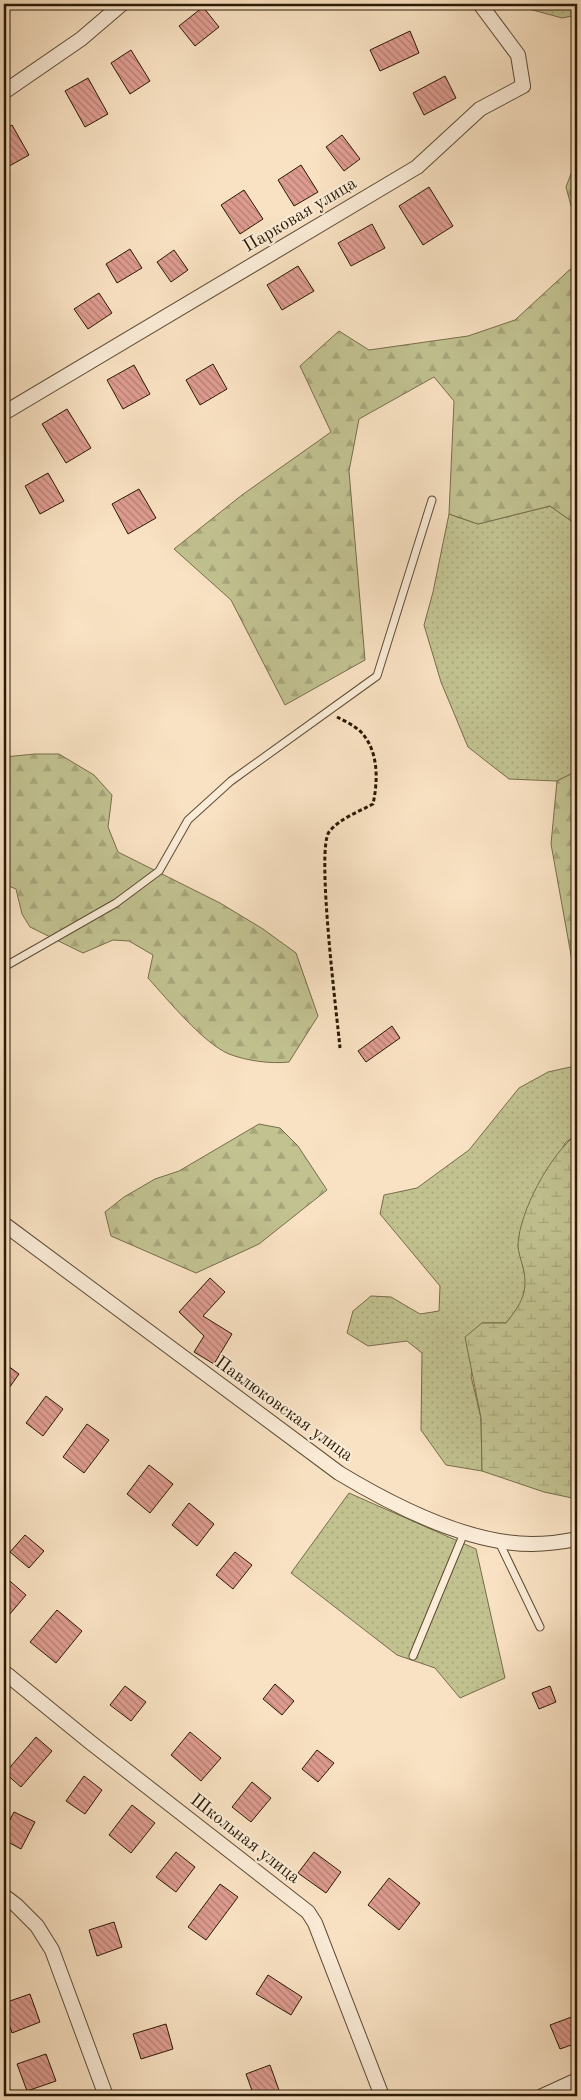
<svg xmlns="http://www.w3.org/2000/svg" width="581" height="2100" viewBox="0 0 581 2100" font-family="'Old Standard TT',serif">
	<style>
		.grass { fill: url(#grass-dots); stroke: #766e4a }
		.forest { fill: url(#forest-firs); stroke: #766e4a }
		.wetland { fill: url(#wetland-marsh); stroke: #766e4a }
		.building { fill: url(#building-back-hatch); stroke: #2a1a04 }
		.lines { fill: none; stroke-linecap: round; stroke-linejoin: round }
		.lane-casing { stroke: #5e4c34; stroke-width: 9 }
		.street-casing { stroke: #5e4c34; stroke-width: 16 }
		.path { stroke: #2a1a04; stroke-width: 3; stroke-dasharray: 4 2.5; stroke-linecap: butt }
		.lane { stroke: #fbecd8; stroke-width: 7 }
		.street { stroke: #fbecd8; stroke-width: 14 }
		.labels { text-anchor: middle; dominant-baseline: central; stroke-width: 4.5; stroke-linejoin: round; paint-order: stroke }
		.street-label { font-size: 18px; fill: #2a1a04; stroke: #fbecd8 }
	</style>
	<defs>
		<pattern id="grass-dots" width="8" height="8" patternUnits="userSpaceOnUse" patternTransform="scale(1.25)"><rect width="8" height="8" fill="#c2c291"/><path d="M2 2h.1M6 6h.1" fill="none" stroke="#a7a67b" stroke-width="1.8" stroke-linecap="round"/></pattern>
		<pattern id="forest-firs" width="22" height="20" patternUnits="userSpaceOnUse" patternTransform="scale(1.25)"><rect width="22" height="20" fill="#c2c291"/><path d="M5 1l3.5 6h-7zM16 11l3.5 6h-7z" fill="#a7a67b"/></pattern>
		<pattern id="wetland-marsh" width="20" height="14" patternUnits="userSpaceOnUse" patternTransform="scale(1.25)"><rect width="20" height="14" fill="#c2c291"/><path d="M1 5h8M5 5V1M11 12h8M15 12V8" fill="none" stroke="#a7a67b"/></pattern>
		<pattern id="building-back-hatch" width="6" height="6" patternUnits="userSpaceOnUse" patternTransform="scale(1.25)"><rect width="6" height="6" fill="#de9c90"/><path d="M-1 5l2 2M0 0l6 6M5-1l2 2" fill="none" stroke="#b47e73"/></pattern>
	</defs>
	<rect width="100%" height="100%" fill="#f9e2c3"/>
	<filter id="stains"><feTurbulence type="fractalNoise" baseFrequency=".004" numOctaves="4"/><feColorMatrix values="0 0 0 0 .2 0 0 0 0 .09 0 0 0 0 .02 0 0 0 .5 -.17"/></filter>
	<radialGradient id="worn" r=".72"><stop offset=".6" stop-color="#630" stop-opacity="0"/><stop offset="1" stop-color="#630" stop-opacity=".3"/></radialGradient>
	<g class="grass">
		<polygon points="511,4 577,4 577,15 562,18"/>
		<polygon points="550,506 577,525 577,771 557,781 509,779 468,747 441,682 424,625 433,592 449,514 478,524"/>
		<polygon points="575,1066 577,1067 577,1134 565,1143 518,1245 526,1280 522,1304 506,1323 482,1323 471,1376 481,1418 482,1471 446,1465 421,1430 422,1353 407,1341 368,1346 347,1333 353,1311 371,1296 391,1297 420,1314 439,1311 440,1286 380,1214 384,1195 417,1188 469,1150 519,1088 548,1072"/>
		<polygon points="349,1493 476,1549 505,1678 460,1698 435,1668 397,1655 291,1573"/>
	</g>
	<g class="forest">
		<polygon points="577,158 577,228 566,187"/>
		<polygon points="577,263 577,525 550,506 478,524 449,514 454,401 434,377 359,419 349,471 365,660 285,705 231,600 174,549 242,495 331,432 300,366 339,331 369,350 468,336 515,320"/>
		<path d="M35 754H59L94 775 112 795 108 827 118 852 220 903 263 929 296 953 318 1016 289 1062C271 1064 247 1061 229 1054 203 1043 168 1000 148 978L153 955 129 941 113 940 83 953 30 927 22 914 16 889 4 884V757Z"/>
		<polygon points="577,771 577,972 573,966 551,844 557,781"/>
		<polygon points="259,1124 280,1128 298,1146 327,1190 259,1244 196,1273 111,1236 105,1212 124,1197 155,1179 179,1171"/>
	</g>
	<path class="wetland" d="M577 1134V1499L544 1492 482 1471 481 1418 465 1337 482 1323H506C521 1304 529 1292 523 1267 521 1260 518 1252 518 1245 519 1212 551 1153 577 1134Z"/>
	<g class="building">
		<polygon points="203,7 219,27 195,46 179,26"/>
		<polygon points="410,31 419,53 380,71 370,50"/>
		<polygon points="131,50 150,81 130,94 111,63"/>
		<polygon points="445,76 456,98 424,115 413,93"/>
		<polygon points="88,78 108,114 85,127 65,91"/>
		<polygon points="12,125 29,155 4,169 4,130"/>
		<polygon points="342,135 360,159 344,171 326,147"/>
		<polygon points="301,165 318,192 294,206 278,180"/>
		<polygon points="429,187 453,226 423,245 399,206"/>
		<polygon points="244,190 263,219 240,234 221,205"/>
		<polygon points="372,224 385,248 351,266 338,243"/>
		<polygon points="130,249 142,268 117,283 106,264"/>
		<polygon points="174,250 188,270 171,282 157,262"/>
		<polygon points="298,266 314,291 282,310 267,285"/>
		<polygon points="99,293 112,313 88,329 74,309"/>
		<polygon points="213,364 227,389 200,405 186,380"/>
		<polygon points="134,365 150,394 123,409 107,380"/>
		<polygon points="67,409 91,448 66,463 42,424"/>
		<polygon points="48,473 64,501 40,514 25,486"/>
		<polygon points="139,489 156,518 128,534 112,504"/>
		<polygon points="392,1026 400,1038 366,1062 358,1051"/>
		<polygon points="210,1278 225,1292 203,1316 232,1334 214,1364 194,1352 204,1336 179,1312"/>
		<polygon points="4,1363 19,1374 4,1395"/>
		<polygon points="46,1396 63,1409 43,1436 26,1423"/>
		<polygon points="87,1424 109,1440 84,1473 63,1457"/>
		<polygon points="149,1465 173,1484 150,1513 127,1494"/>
		<polygon points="189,1503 214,1524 197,1546 172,1525"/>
		<polygon points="25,1535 44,1551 29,1568 10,1552"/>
		<polygon points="235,1552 252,1565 233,1589 216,1575"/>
		<polygon points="4,1576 26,1595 4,1621"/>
		<polygon points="57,1610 82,1631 56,1663 30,1642"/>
		<polygon points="275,1684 294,1701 282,1715 263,1699"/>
		<polygon points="125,1686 146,1702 131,1721 110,1705"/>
		<polygon points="550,1686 556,1702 539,1709 532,1693"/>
		<polygon points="190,1732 221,1758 201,1781 171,1755"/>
		<polygon points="36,1737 52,1751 21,1787 5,1773"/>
		<polygon points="317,1750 334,1763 318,1782 302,1769"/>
		<polygon points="84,1776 102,1790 85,1814 66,1801"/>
		<polygon points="252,1782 271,1798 251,1822 232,1807"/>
		<polygon points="132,1805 155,1823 131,1853 109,1835"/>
		<polygon points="14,1812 35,1822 21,1849 4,1840 4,1831"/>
		<polygon points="176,1852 195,1867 176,1892 156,1877"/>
		<polygon points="314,1852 341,1872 326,1893 298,1873"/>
		<polygon points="389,1878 420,1903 399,1930 368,1905"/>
		<polygon points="220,1884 238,1897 206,1940 188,1927"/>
		<polygon points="114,1922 122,1947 97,1956 89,1930"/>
		<polygon points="268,1975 302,1997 291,2015 256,1994"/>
		<polygon points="30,1994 40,2022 12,2033 4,2010 4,2003"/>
		<polygon points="577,2015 577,2043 560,2049 550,2025"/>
		<polygon points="166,2024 173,2049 141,2059 133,2034"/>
		<polygon points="46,2054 56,2081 27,2091 17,2064"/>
		<polygon points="270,2065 280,2093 270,2096 254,2096 246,2074"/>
	</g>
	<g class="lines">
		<defs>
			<g id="lane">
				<polyline points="4,967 116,903 159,871 188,820 231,781 377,676 432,500"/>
				<polyline points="498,1540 540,1627"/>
				<polyline points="413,1656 464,1533"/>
			</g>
			<g id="street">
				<polyline points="4,92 81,39 122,4"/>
				<polyline points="4,413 417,167 480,109 523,86 518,55 480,4"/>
				<path d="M4 1224 339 1473C392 1505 469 1544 532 1544 547 1544 562 1542 577 1539"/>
				<polyline points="4,1672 90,1742 308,1912 315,1923 382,2096"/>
				<polyline points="4,1896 16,1905 37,1926 52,1950 106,2096"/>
				<polyline points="542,2096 577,2080"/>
			</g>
		</defs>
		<use href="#lane" class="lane-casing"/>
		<use href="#street" class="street-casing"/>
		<path class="path" d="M337 717C345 721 355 726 361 732 379 751 378 781 373 804 358 812 339 819 329 832 316 850 337 1016 340 1048"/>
		<use href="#lane" class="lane"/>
		<use href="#street" class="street"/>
	</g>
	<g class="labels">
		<g class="street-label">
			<text transform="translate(300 215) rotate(-31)">Парковая улица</text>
			<text transform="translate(284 1409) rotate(36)">Павлюковская улица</text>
			<text transform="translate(245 1839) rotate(38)">Школьная улица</text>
		</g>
	</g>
	<rect width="581" height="2100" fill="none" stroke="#f9e2c3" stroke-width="20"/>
	<rect x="5" y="5" width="571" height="2090" fill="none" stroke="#2a1a04" stroke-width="2.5"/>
	<rect x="10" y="10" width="561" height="2080" fill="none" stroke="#2a1a04"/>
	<rect width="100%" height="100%" filter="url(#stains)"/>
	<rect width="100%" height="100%" fill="url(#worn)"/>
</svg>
